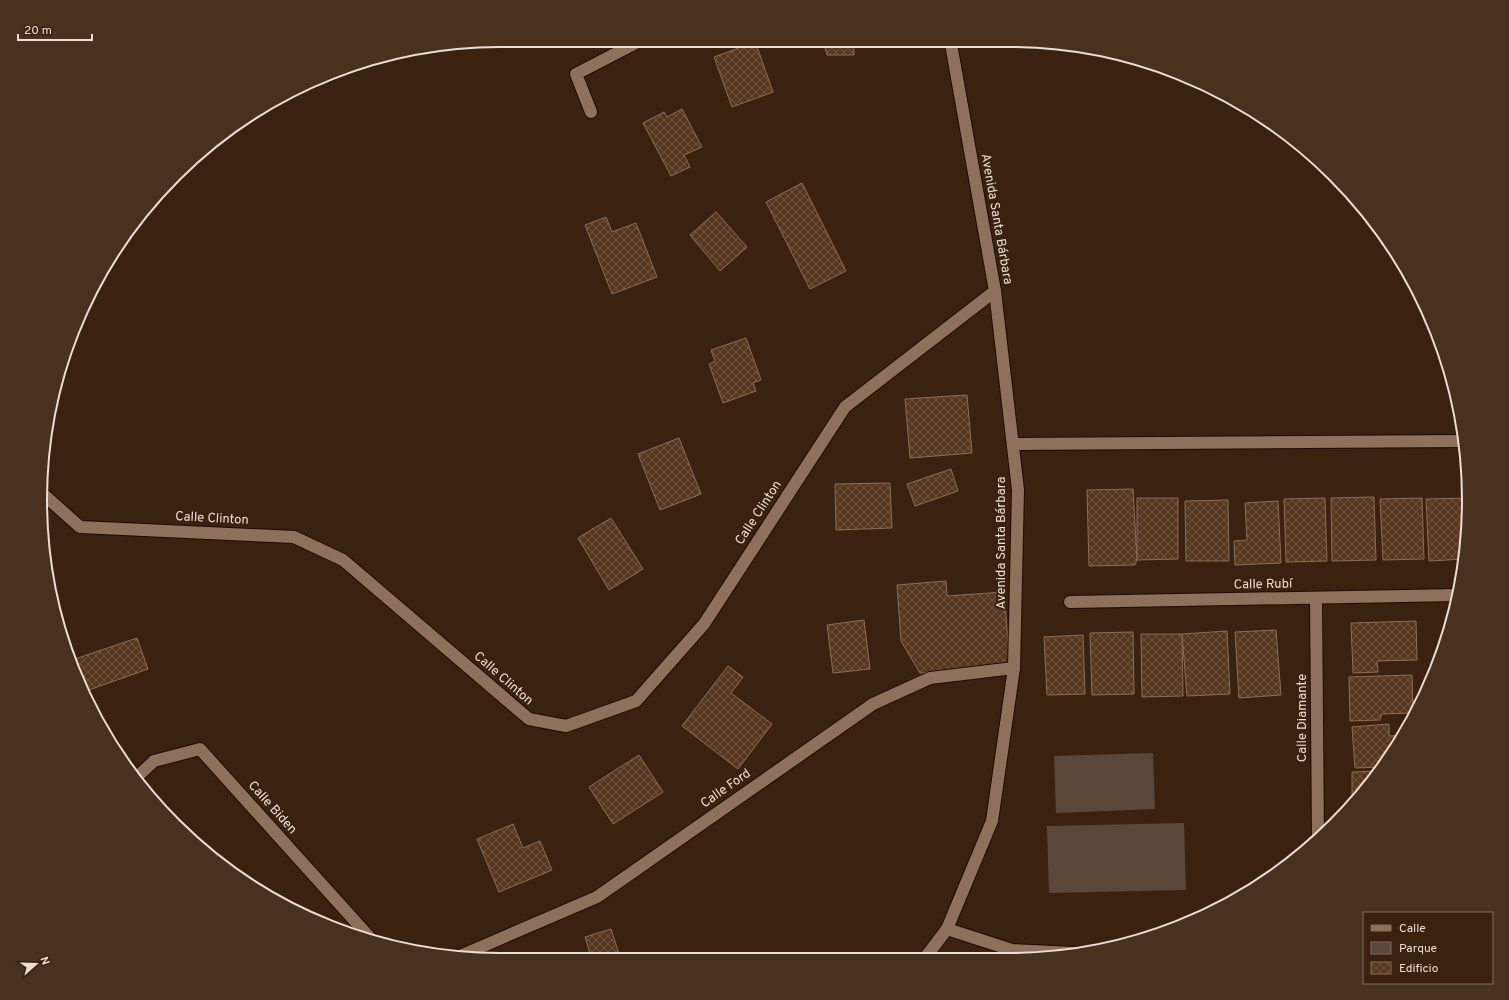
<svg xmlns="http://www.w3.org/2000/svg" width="1509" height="1000" viewBox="0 0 1509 1000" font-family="Overpass,sans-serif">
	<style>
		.green { fill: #5b4739 }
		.building { fill: url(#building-cross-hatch); stroke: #8b6d5a }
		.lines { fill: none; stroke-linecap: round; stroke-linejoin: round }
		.service-casing { stroke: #210b00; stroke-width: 14 }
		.minor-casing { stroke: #210b00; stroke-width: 14 }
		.tertiary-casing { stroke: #210b00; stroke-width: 14 }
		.service { stroke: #8e715d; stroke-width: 12 }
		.minor { stroke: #8e715d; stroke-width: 12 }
		.tertiary { stroke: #8e715d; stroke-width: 12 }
		.labels { text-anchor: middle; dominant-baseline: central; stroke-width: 4; stroke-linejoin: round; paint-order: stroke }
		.street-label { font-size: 13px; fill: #eeddd2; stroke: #3b2210 }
		.rim { fill: none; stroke: #eeddd2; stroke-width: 2 }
	</style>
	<defs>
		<pattern id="building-cross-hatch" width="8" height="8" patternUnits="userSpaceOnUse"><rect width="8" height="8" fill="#57371f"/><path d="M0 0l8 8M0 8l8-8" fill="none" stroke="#6f543f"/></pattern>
	</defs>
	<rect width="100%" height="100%" fill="#3b2210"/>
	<g class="green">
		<polygon points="1153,753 1155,809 1056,813 1054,756"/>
		<polygon points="1184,823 1186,890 1049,893 1047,826"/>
	</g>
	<g class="building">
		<polygon points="750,44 756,44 773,92 732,107 714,57"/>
		<polygon points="824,44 861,44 854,46 854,55 827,55"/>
		<polygon points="682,109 702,147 684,155 690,167 671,176 643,123 664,112 667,117"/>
		<polygon points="802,183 846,271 810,289 766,202"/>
		<polygon points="716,212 747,247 720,271 690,235"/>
		<polygon points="606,217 612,232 636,223 657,277 612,294 585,225"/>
		<polygon points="746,338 761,380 753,383 756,391 723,403 709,364 715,361 711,350"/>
		<polygon points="967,395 972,453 910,458 905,399"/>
		<polygon points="679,438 701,494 660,510 638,454"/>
		<polygon points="951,469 958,491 915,506 907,484"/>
		<polygon points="890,483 892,528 836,530 835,484"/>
		<polygon points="1133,489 1137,560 1135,565 1089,566 1087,490"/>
		<polygon points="1374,497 1376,560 1332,561 1331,498"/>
		<polygon points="1137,498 1178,498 1178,559 1137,560"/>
		<polygon points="1325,498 1327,561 1286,562 1284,499"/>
		<polygon points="1422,498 1424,559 1383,560 1380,499"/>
		<polygon points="1467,498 1465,559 1429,561 1426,499"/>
		<polygon points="1228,500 1229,561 1186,561 1185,501"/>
		<polygon points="1278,501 1281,563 1235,565 1234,541 1247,540 1245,503"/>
		<polygon points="611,518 643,569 609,590 578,538"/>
		<polygon points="946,581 947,596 1004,592 1010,666 920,673 901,641 897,585"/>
		<polygon points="864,620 870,669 833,673 827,625"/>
		<polygon points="1416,621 1417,660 1377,661 1378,672 1353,673 1351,623"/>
		<polygon points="1276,630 1281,695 1239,698 1235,632"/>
		<polygon points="1227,631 1230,694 1187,696 1182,634"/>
		<polygon points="1133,632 1134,694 1092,695 1090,633"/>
		<polygon points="1141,634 1182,634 1183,696 1142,697"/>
		<polygon points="1083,635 1085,694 1047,695 1044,637"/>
		<polygon points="137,638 148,669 86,691 75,659"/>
		<polygon points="728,666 743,677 731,693 772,724 738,769 682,726"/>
		<polygon points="1412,675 1413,713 1382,714 1380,720 1350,721 1349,677"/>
		<polygon points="1389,724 1389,736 1404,735 1381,767 1355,768 1352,727"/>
		<polygon points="639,755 663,792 613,824 589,787"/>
		<polygon points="1378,771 1355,803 1352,806 1352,772"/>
		<polygon points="513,824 523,848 540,841 552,870 499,892 477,839"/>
		<polygon points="611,929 620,957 591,957 585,937"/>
	</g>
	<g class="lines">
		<defs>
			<polyline id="service" points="1013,444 1463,441"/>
			<g id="minor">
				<polyline points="591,112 576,74 634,44"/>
				<polyline points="43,494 80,527 294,537 343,560 529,719 566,726 636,701 704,624 845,407 995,291"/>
				<polyline points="1316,598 1318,838"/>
				<polyline points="1070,602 1457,595"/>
				<polyline points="136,778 154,761 200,749 372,940"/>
				<polyline points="947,929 1012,950 1073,953"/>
				<polyline points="460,956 597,897 873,704 930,678 1014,668"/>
			</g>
			<polyline id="tertiary" points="925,958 947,929 992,821 1014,668 1018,490 995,291 951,44"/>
		</defs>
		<use href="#service" class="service-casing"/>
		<use href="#minor" class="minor-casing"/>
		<use href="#tertiary" class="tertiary-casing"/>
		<use href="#service" class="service"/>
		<use href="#minor" class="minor"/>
		<use href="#tertiary" class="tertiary"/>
	</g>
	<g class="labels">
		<g class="street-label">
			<text transform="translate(996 219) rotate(80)">Avenida Santa Bárbara</text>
			<text transform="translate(759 513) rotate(-57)">Calle Clinton</text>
			<text transform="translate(212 519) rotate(3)">Calle Clinton</text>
			<text transform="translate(1002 543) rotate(-90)">Avenida Santa Bárbara</text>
			<text transform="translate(1263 585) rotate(-1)">Calle Rubí</text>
			<text transform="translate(503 679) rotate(41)">Calle Clinton</text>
			<text transform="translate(1303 718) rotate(-90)">Calle Diamante</text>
			<text transform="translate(726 789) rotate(-35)">Calle Ford</text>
			<text transform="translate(272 808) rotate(48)">Calle Biden</text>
		</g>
	</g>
	<path d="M0 0H1509V1000H0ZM500 47H1009A453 453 0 0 1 1462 500V500A453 453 0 0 1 1009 953H500A453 453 0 0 1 47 500V500A453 453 0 0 1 500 47Z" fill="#493120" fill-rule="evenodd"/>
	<path class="rim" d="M500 47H1009A453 453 0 0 1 1462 500V500A453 453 0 0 1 1009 953H500A453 453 0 0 1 47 500V500A453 453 0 0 1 500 47Z"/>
	<rect x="1363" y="912" width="130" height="72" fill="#3b2210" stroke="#836d5e"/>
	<rect x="1371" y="925" width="20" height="6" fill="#8e715d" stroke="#836d5e"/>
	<text x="1399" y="932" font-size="12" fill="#eeddd2">Calle</text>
	<rect x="1371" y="942" width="20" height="12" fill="#5b4739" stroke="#836d5e"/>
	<text x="1399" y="952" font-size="12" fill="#eeddd2">Parque</text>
	<rect x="1371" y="962" width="20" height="12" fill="url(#building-cross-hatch)" stroke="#836d5e"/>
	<text x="1399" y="972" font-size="12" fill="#eeddd2">Edificio</text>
	<g transform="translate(36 964) rotate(70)" stroke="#3b2210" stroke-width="3" paint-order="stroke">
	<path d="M0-3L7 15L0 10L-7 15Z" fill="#eeddd2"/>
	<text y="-6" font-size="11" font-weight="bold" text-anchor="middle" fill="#eeddd2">N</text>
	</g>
	<path d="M18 34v6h74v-6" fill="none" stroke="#eeddd2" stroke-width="2"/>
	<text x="24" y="34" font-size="12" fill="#eeddd2" stroke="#3b2210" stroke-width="3" paint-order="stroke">20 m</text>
</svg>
